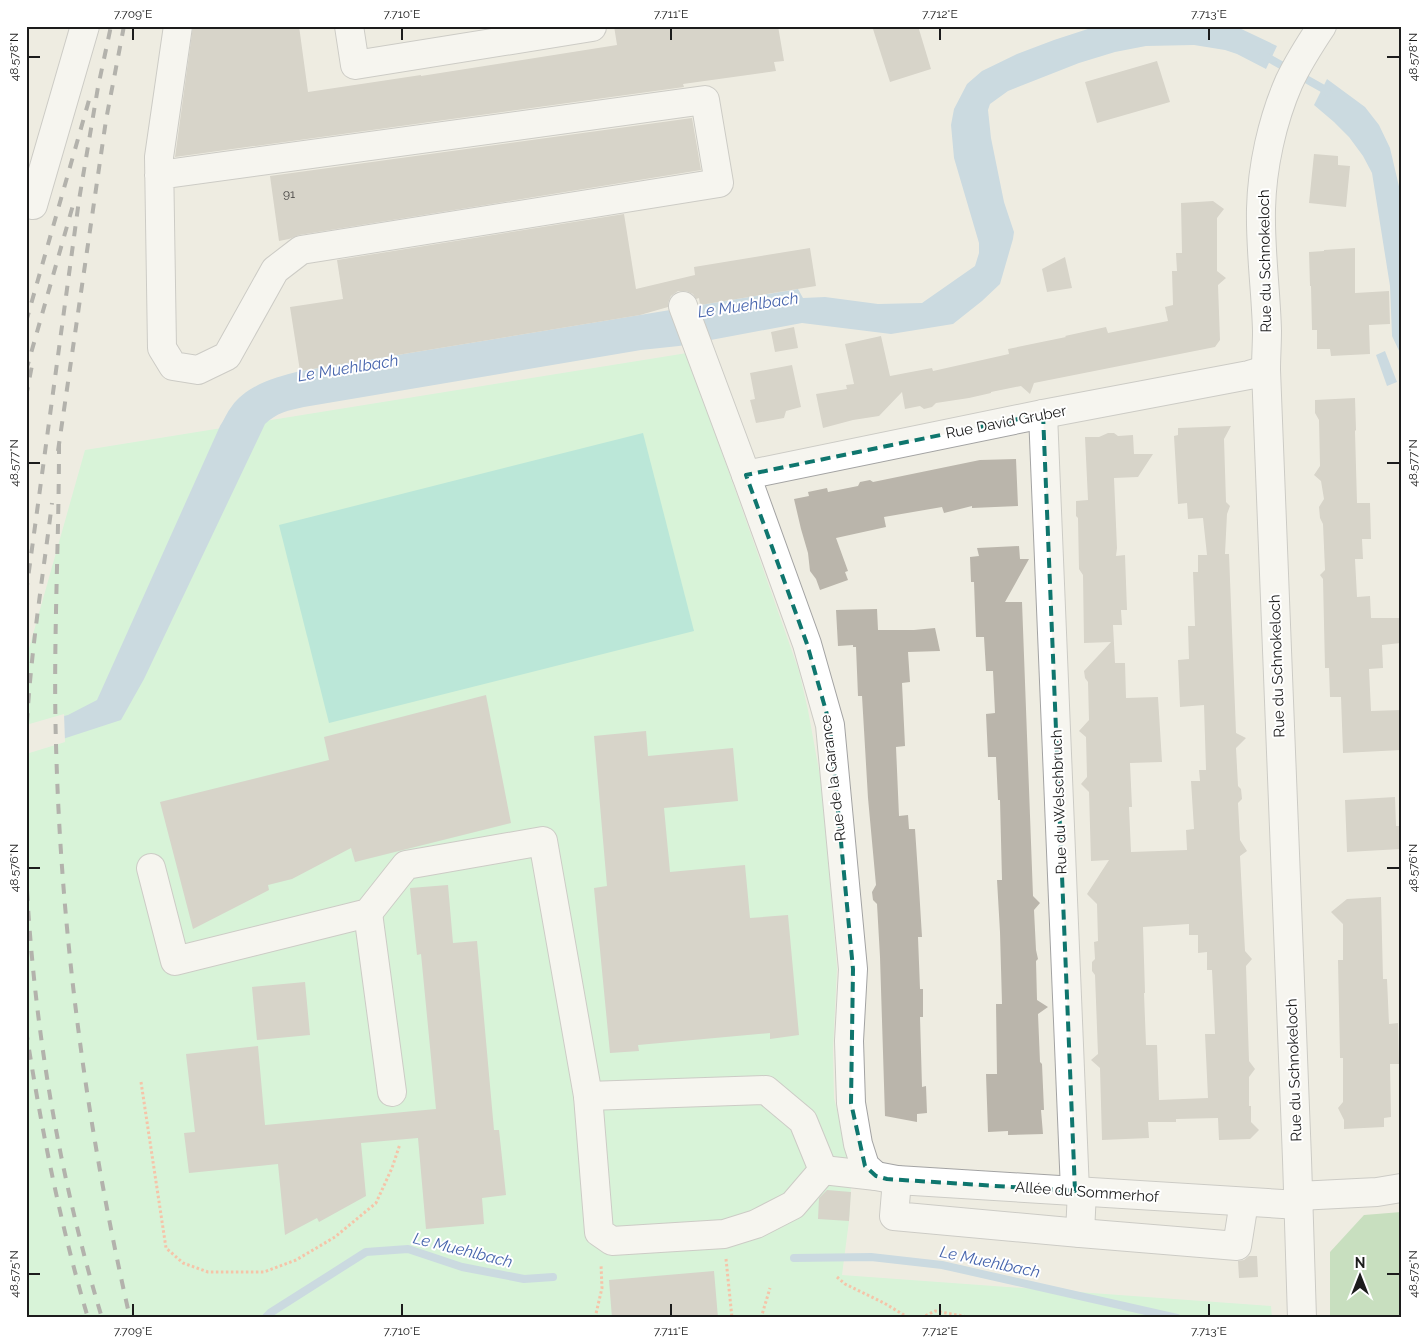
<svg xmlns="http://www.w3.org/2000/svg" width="1427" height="1344" viewBox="0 0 1427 1344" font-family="Raleway,sans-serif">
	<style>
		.forest { fill: #9ace95 }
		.park { fill: #bcfacd }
		.pitch { fill: #7cdfcd }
		.water { fill: #a0c3dd }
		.pier { fill: #eeece1 }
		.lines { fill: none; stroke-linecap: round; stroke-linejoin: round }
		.stream { stroke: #a0c3dd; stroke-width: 8 }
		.building { fill: #bab5ab; fill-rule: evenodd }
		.minor-casing { stroke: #a3a3a3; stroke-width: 30 }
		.path { stroke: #fd9363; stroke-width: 3; stroke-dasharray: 2.5 2.5; stroke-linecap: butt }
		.minor { stroke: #fff; stroke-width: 28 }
		.rail { stroke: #6a6a6a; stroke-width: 4; stroke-dasharray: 10 10; stroke-linecap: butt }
		.marked { fill: none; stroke: #0f766e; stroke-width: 4; stroke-dasharray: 10 6; stroke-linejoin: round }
		.ticks { fill: none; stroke: #1c1c1c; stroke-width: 2 }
		.labels { text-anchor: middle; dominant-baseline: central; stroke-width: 4; stroke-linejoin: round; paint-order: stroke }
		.number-label { font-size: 12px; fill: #444240 }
		.street-label { font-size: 15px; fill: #1c1c1c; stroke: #fff }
		.water-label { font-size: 16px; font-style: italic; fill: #4765ad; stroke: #fff }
		.neatline { fill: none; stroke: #1c1c1c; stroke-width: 2 }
		.ticks-label { font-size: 12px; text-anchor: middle; fill: #1c1c1c }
	</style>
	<rect width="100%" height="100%" fill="#eeece1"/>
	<polygon class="forest" points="1401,1212 1401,1318 1330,1318 1330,1252 1364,1215"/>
	<polygon class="park" points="687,353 799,671 808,710 822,787 837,968 833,1049 834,1098 852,1169 849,1221 842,1275 1271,1306 1272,1318 26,1318 26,659 85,450"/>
	<polygon class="pitch" points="643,433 694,631 329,723 279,525"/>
	<g class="water">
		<path d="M1097 26H1235L1277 46 1266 69 1237 54 1225 50 1194 45 1146 46 1115 52 1079 63 1008 91 990 104 988 110 991 138 1004 202 1014 232 1013 239 1000 284 982 301 953 324 891 334 802 323 679 346 641 350 304 407C289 410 276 413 265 424L144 679 121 720 26 751V726L68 715 97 700 220 426C224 420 227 412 232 406 247 385 276 377 300 371L798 289 803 298 825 297 878 304 922 303 975 266 979 253V243L954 158 951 125 954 109 967 84 982 71 1017 54 1054 40Z"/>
		<polygon points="1327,79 1365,107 1379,125 1390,148 1401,195 1401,355 1392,336 1390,286 1372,173 1363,156 1349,137 1334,122 1314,105"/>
		<polygon points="1385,351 1397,382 1387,386 1376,355"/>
	</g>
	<polygon class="pier" points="64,714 65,742 26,754 26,725"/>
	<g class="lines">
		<g class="stream">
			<polyline points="1263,55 1322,88 1328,93"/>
			<polyline points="794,1258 871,1257 942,1265 1177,1318"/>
			<polyline points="265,1318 270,1313 366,1252 408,1249 462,1267 524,1279 553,1277"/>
		</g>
	</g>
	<g class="building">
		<polygon points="193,26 299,26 308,92 421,75 421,76 617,45 614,26 778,26 784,61 774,62 776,71 683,84 684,87 175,157"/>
		<polygon points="872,26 918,26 931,69 890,82"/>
		<polygon points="1157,61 1170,102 1097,123 1085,82"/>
		<polygon points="692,118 701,170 299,235 289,239 279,241 270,176"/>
		<polygon points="1314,154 1338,156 1338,165 1350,166 1346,207 1309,203"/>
		<polygon points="1213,201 1224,209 1217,218 1217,271 1226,278 1218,285 1220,340 1215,347 1034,383 1030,394 1021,386 991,392 991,393 969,398 936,403 932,407 924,409 920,406 905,409 902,392 879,416 853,420 823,428 816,394 847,389 846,385 854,384 845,344 881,336 890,376 932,368 933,371 1009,354 1008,349 1066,337 1065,336 1106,327 1108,333 1168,321 1165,307 1173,305 1172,271 1177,271 1176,253 1182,253 1181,203"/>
		<polygon points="624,214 636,289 695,275 694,267 810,248 816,286 700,305 699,298 696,299 693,294 686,291 678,291 671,296 668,303 668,307 640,315 300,371 290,307 343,299 337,260"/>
		<polygon points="1355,248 1355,293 1389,291 1390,324 1369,325 1370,354 1331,356 1330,349 1317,349 1317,330 1312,330 1311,286 1310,286 1309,252 1324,251 1324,250"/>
		<polygon points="1065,257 1072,288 1047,292 1042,269"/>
		<polygon points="794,327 798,348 775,352 771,332"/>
		<polygon points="792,365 801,407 786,411 784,418 756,423 750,400 755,399 750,373"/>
		<polygon points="1355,398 1356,430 1355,431 1357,503 1370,503 1371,539 1362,539 1363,559 1355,559 1357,597 1370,596 1371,618 1401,618 1401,643 1382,645 1383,668 1369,669 1371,711 1401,710 1401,750 1343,753 1341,697 1330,697 1329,668 1325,668 1323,579 1320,575 1325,570 1323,524 1320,518 1319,507 1324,499 1321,481 1314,475 1320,466 1319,420 1315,413 1315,400"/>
		<path d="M1231 426 1224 439 1226 502 1230 506 1227 514 1225 554H1229L1236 733 1246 738 1236 748 1238 786 1241 789 1242 799 1238 803 1240 840 1247 851 1240 856 1245 951 1252 959 1246 966 1249 1061 1255 1069 1249 1077V1106H1251V1122L1259 1130 1250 1139 1219 1140 1218 1118 1176 1119V1122H1148L1149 1138 1102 1140 1100 1068 1091 1060 1098 1054 1095 975 1092 971V962L1095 959 1094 942 1098 941 1097 904 1087 894 1109 860 1091 861 1089 792 1081 784 1087 777 1086 737 1079 731 1089 720 1088 682 1085 678 1084 671 1111 642 1084 643 1083 575 1079 569 1078 518 1076 516V501L1088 500 1085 437H1099L1108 433H1114L1118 436 1133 435 1134 454H1153L1138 477 1114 478 1117 548 1116 556 1125 555 1127 610H1121L1122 625H1113L1115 663H1125L1126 698 1158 697 1162 762 1130 763 1132 807H1129L1131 852 1187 850 1186 830 1194 829 1191 781H1200L1199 770H1206L1204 705 1180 707 1178 660 1189 659 1188 626H1195L1193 572H1198V555H1207L1203 518 1188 519 1187 503 1178 504 1174 436 1178 435V428ZM1189 924V935H1198V953L1207 952V970H1212L1215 1034H1205L1208 1098 1159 1100 1157 1045H1146L1144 993H1145L1143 927Z"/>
		<polygon points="1016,459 1018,506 972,508 972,506 944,513 942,507 884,517 886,527 836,538 848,571 845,572 848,580 820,590 816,579 810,571 808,553 801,529 794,499 809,496 808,492 827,488 828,492 858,486 860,482 870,480 873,482 980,460"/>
		<polygon points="1019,546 1020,559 1029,559 1005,602 1022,602 1033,896 1040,903 1034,910 1036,950 1038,959 1036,961 1037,1000 1048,1007 1038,1014 1040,1062 1042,1064 1044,1110 1041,1110 1043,1134 1008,1135 1008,1131 988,1132 986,1074 997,1074 996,1004 1002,1004 1000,932 997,880 1002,880 1000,800 998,800 996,757 988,757 986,714 995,713 993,671 986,671 984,637 976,637 974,582 971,582 970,557 979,556 977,548"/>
		<polygon points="877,609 878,630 914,630 935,628 940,651 908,652 910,682 902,683 905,746 896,747 899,816 908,815 909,829 915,829 919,888 922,937 918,937 920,989 923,989 923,1017 920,1017 922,1087 926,1086 927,1113 917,1114 917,1122 885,1116 880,957 877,904 873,900 872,892 876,885 868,798 862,696 858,696 856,647 853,647 853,645 838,646 836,610"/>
		<polygon points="486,695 511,823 355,862 351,848 292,879 268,885 269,890 193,929 160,802 329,760 324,737"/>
		<polygon points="646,731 648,756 733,748 738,801 664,808 670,872 745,865 750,918 788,915 799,1035 770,1039 770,1033 638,1045 639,1051 610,1053 594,888 607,886 594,736"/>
		<polygon points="1395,797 1396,826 1401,826 1401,849 1347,852 1345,800"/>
		<polygon points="448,885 453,943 477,941 494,1130 499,1130 506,1195 482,1198 484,1224 426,1229 418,1138 361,1143 366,1196 319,1222 317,1218 285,1235 278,1164 189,1173 184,1133 195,1132 186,1054 258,1046 265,1125 436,1109 421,954 417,955 410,888"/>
		<polygon points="1381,897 1383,979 1387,979 1389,1024 1398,1023 1399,1064 1390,1064 1391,1117 1384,1118 1384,1127 1344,1129 1344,1120 1338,1108 1343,1102 1343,1058 1340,1058 1338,960 1343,960 1343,924 1331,912 1347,899"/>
		<polygon points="305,982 310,1035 257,1040 252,987"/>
		<polygon points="827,1190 851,1192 849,1221 818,1219 819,1198"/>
		<polygon points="1249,1256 1257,1256 1258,1277 1239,1278 1238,1261 1244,1260"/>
		<polygon points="714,1271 718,1318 612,1318 609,1280"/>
	</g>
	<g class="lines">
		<defs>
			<g id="minor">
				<polyline points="349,26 355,65 592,27"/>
				<polyline points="159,175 705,100 719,183 301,250 275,270 227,356 198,370 173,366 162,348 159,157 178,26"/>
				<polyline points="33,205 85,26"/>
				<polyline points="683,306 746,475 807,644 830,725 853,969 849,1041 851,1103 858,1144 865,1166 876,1176"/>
				<polyline points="1043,414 1075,1191"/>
				<polyline points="746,475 1043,414 1249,375 1266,370"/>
				<polyline points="151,868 175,961 368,913 406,865 543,841 588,1096"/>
				<polyline points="368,913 392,1092"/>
				<polygon points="766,1090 803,1121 823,1170 793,1205 756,1224 724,1234 612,1241 599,1232 588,1096"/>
				<polyline points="823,1170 876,1176 897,1180 1299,1205"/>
				<polyline points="897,1180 894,1216 1080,1233 1082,1191"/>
				<polyline points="1298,1196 1377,1192 1401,1188"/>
				<polyline points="1080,1233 1237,1246 1244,1202"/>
				<path d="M1302 1318 1297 1159 1266 370C1266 357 1267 344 1267 331 1266 291 1260 250 1261 209 1262 167 1272 121 1289 82 1298 63 1310 44 1322 26"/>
			</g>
		</defs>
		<use href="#minor" class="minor-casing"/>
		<g class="path">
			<polyline points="141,1082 166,1248 183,1263 208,1272 264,1272 296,1260 335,1237 376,1203 392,1168 400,1144"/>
			<polyline points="726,1259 732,1318"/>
			<polyline points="837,1277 845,1284 884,1303 909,1318"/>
			<polyline points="595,1318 602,1288 601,1264"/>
			<polyline points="761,1318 770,1288"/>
			<polyline points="921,1318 935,1311 974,1318"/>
		</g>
		<use href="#minor" class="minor"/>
		<g class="rail">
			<polyline points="26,322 91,93"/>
			<polyline points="26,371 73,205"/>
			<polyline points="26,397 32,365"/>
			<path d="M59 444C59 544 53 644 56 744 61 937 87 1130 130 1318"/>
			<polyline points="58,451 106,120 124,26"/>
			<polyline points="26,593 79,200 98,87 111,26"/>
			<path d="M26 743C29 662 42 583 52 503"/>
			<path d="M26 871C33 1022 58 1173 102 1318"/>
			<path d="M26 1030C41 1127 60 1224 88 1318"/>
		</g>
	</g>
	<path d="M0 0H1427V1344H0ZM1043 414 1075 1191 887 1179 876 1176 865 1166 851 1103 853 969 830 725 807 644 746 475Z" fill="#eeece1" fill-opacity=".55" fill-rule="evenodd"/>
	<path class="marked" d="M1043 414 1075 1191 887 1179 876 1176 865 1166 851 1103 853 969 830 725 807 644 746 475Z"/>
	<path class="ticks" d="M133 28V40M402 28V40M671 28V40M940 28V40M1209 28V40M28 57H40M1387 57H1400M28 463H40M1387 463H1400M28 868H40M1387 868H1400M28 1274H40M1387 1274H1400M133 1304V1316M402 1304V1316M671 1304V1316M940 1304V1316M1209 1304V1316"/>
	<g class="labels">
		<g class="number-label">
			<text x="289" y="194">91</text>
		</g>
		<g class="street-label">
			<text transform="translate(1265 261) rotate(-91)">Rue du Schnokeloch</text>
			<text transform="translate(1006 422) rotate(-11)">Rue David Gruber</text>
			<text transform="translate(1277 666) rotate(-92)">Rue du Schnokeloch</text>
			<text transform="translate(833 778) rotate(-97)">Rue de la Garance</text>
			<text transform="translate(1059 802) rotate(-92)">Rue du Welschbruch</text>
			<text transform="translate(1294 1070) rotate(-92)">Rue du Schnokeloch</text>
			<text transform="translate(1087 1192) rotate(4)">Allée du Sommerhof</text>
		</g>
		<g class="water-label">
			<text transform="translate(748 305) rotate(-8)">Le Muehlbach</text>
			<text transform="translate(348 368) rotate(-9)">Le Muehlbach</text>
			<text transform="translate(463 1250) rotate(14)">Le Muehlbach</text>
			<text transform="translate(990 1262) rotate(12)">Le Muehlbach</text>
		</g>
	</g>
	<rect width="1427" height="1344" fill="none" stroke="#ffffff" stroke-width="55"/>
	<g transform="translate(1360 1276)" stroke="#ffffff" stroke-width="4" paint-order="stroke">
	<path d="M0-4L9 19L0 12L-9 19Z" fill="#1c1c1c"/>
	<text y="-8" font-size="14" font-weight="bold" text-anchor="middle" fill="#1c1c1c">N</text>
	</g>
	<rect x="28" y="28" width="1372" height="1288" class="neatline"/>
	<g class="ticks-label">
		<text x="133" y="18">7.709°E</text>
		<text x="402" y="18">7.710°E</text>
		<text x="671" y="18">7.711°E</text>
		<text x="940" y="18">7.712°E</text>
		<text x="1209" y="18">7.713°E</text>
		<text transform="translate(14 57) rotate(-90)" y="4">48.578°N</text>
		<text transform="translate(1413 57) rotate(-90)" y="4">48.578°N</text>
		<text transform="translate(14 463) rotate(-90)" y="4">48.577°N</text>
		<text transform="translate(1413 463) rotate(-90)" y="4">48.577°N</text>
		<text transform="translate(14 868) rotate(-90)" y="4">48.576°N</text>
		<text transform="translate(1413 868) rotate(-90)" y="4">48.576°N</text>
		<text transform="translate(14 1274) rotate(-90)" y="4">48.575°N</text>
		<text transform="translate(1413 1274) rotate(-90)" y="4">48.575°N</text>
		<text x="133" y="1335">7.709°E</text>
		<text x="402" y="1335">7.710°E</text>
		<text x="671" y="1335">7.711°E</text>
		<text x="940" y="1335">7.712°E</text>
		<text x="1209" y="1335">7.713°E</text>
	</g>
</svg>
